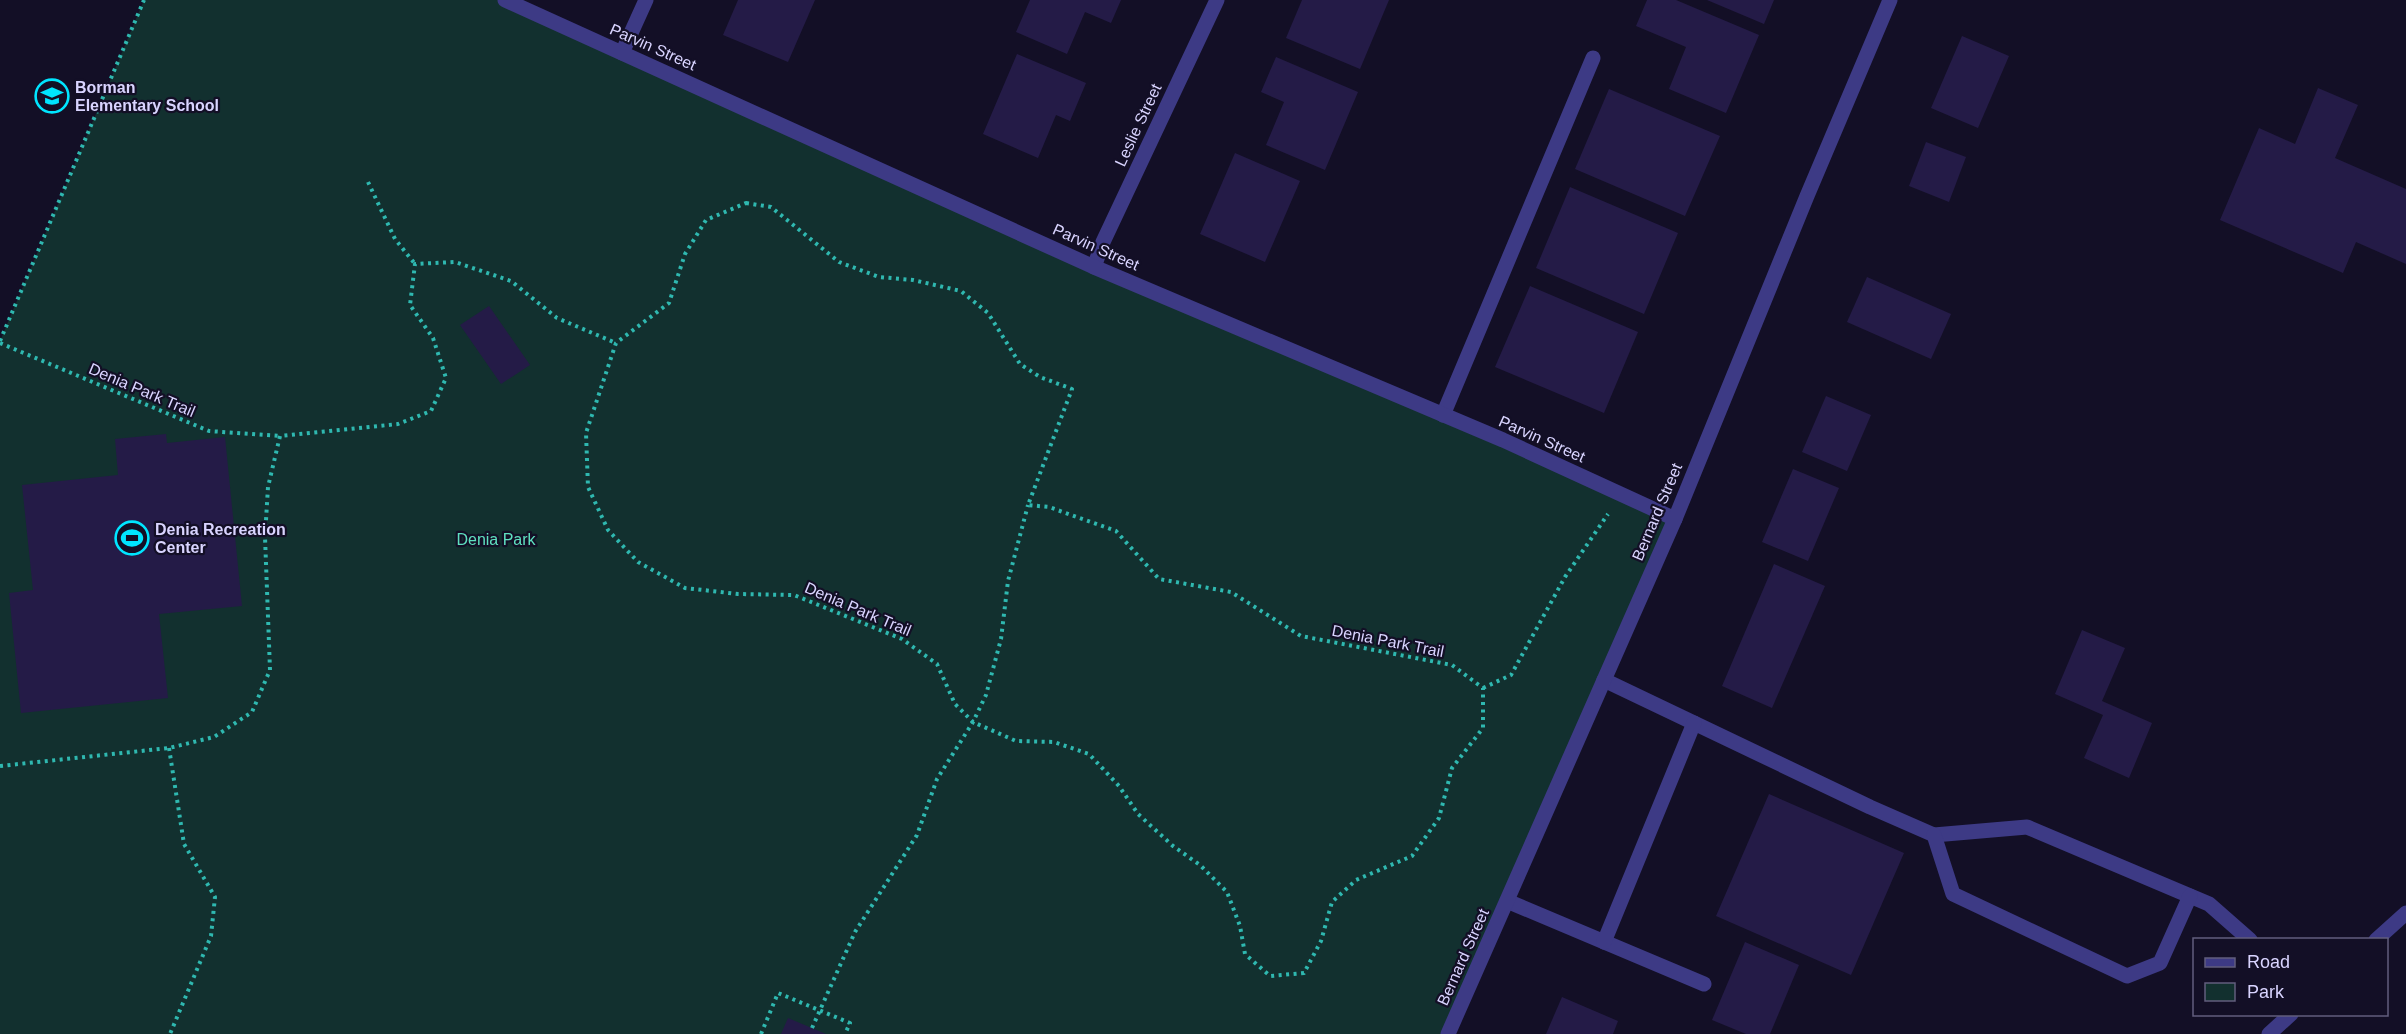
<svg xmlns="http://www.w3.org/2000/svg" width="2406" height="1034" viewBox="0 0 2406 1034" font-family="Helvetica,sans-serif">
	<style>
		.green { fill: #12302f }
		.building { fill: #241b47 }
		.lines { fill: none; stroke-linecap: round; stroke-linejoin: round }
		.path { stroke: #2fb8b0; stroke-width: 4; stroke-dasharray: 3 4.5; stroke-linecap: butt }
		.service { stroke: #3d3a85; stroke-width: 15 }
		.minor { stroke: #3d3a85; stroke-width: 15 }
		.tertiary { stroke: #3d3a85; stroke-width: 15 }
		.labels { text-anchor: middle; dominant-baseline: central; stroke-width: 4.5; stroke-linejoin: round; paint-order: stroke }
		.street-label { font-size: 16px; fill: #d9d4ff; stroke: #130f26 }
		.poi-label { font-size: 16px; font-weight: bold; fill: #d9d4ff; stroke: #130f26; text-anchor: start }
		.park-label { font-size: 16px; fill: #5fe0c0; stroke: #130f26 }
	</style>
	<rect width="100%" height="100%" fill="#130f26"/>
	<polygon class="green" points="144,0 501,0 1675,519 1451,1034 0,1034 0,341"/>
	<g class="building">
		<polygon points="738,0 815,0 788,62 723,35"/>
		<polygon points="1030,0 1121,0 1111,23 1085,12 1067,54 1016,32"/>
		<polygon points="1302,0 1389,0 1360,69 1286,38"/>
		<polygon points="1647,0 1676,0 1759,35 1726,113 1669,89 1686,47 1636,26"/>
		<polygon points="1707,0 1774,0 1764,24"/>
		<polygon points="1962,36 2009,56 1978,128 1931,108"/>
		<polygon points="1017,54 1086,83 1070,121 1056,115 1038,158 983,134"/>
		<polygon points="1276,57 1358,92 1325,170 1266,145 1284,102 1261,92"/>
		<polygon points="2318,88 2358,105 2335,158 2406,189 2406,264 2356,242 2343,273 2220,220 2259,128 2295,144"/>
		<polygon points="1609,89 1720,136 1685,216 1575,169"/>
		<polygon points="1926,142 1966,157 1949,202 1909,186"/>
		<polygon points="1235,153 1300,181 1265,262 1200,234"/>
		<polygon points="1570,187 1678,233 1644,314 1536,268"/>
		<polygon points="1867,277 1951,314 1931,359 1847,322"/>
		<polygon points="1530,286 1638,332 1604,413 1495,367"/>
		<polygon points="489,306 530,365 501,384 460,325"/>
		<polygon points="1826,396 1871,415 1847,471 1802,452"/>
		<polygon points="166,434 167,443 225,437 242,606 159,614 168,698 21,713 9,593 33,590 22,485 118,475 115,439"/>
		<polygon points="1793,469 1839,488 1808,561 1762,542"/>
		<polygon points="1774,564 1825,586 1772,708 1722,686"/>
		<polygon points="2082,630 2125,648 2102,701 2152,723 2129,778 2084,758 2103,715 2055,694"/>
		<polygon points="1769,794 1904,853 1851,975 1716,916"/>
		<polygon points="1745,942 1799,965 1770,1034 1746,1034 1712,1020"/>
		<polygon points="1562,997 1618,1021 1613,1034 1546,1034"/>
		<polygon points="788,1018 826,1034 781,1034"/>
	</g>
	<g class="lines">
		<g class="path">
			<polyline points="368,182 395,239 415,264"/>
			<polygon points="746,203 771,207 839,262 879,277 913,280 961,291 988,313 1020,364 1040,377 1072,389 1028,505 1049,507 1116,531 1159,579 1231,592 1301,636 1452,665 1483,688 1483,728 1452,768 1439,818 1412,856 1356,880 1332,902 1321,941 1304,973 1270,976 1245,954 1240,926 1227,892 1200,865 1173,846 1138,814 1119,786 1089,754 1054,742 1016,741 973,722 955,704 937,664 902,639 794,595 738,594 685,588 638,562 608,530 588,487 586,433 616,343 669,303 685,254 706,220"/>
			<polyline points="0,341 144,0"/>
			<polyline points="0,343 209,431 280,436"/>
			<polyline points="1483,688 1511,675 1565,577 1608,514"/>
			<polyline points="169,748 184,844 215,897 211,936 170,1034"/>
			<polyline points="0,766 169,748 214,737 252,712 270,670 265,537 268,487 280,436 398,424 431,411 446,378 433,338 410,305 415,264 455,262 511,281 557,318 616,343"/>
			<polyline points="812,1028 855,932 917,835 937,779 973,722 986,695 1001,639 1008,581 1028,505"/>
			<polyline points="761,1034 778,993 850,1023 845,1034"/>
		</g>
		<g class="service">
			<polyline points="1443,415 1593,58"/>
			<polyline points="1604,680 1870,807 1934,835 2027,827 2209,904 2250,940"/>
			<polyline points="1934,835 1953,894 2127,976 2160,963 2190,896"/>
			<polyline points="1507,901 1704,984"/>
			<polyline points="1604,942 1694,723"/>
		</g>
		<g class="minor">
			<polyline points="622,53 646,0"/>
			<polyline points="1094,267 1103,242 1217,0"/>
		</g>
		<g class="tertiary">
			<polyline points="505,0 1094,267 1503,440 1675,519"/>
			<polyline points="2376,940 2406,913"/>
			<polyline points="1448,1034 1675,519 1807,196 1890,0"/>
			<polyline points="2269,1034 2291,1014"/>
		</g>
	</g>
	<defs>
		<symbol id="school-ring" viewBox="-11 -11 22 22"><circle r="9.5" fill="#130f26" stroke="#00e5ff" stroke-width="1.5"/><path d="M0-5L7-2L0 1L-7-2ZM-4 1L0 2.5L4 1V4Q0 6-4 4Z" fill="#00e5ff"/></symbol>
		<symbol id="stadium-ring" viewBox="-11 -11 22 22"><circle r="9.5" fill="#130f26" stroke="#00e5ff" stroke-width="1.5"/><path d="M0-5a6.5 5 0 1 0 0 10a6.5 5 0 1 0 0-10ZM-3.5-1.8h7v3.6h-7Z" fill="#00e5ff"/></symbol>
	</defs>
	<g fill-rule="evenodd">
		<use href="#school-ring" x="33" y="77" width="38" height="38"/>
		<use href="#stadium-ring" x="113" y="519" width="38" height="38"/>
	</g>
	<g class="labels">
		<g class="street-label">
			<text transform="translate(653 47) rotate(24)">Parvin Street</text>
			<text transform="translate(1138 125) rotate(-65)">Leslie Street</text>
			<text transform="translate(1096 247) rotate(24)">Parvin Street</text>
			<text transform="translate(142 390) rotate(23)">Denia Park Trail</text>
			<text transform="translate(1542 439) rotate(24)">Parvin Street</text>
			<text transform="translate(1657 512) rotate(-67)">Bernard Street</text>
			<text transform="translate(858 609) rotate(23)">Denia Park Trail</text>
			<text transform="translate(1388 641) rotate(11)">Denia Park Trail</text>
			<text transform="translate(1463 957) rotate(-66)">Bernard Street</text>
		</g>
		<g class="poi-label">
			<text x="75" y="87">Borman<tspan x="75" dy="18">Elementary School</tspan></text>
			<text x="155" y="529">Denia Recreation<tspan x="155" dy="18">Center</tspan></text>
		</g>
		<g class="park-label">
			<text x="496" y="539">Denia Park</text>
		</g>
	</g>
	<rect x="2193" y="938" width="195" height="78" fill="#130f26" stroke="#625e7d" stroke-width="1.5"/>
	<rect x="2205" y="958" width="30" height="9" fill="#3d3a85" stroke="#625e7d" stroke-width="1.5"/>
	<text x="2247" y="968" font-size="18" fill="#d9d4ff">Road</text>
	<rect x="2205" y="983" width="30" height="18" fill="#12302f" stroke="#625e7d" stroke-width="1.5"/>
	<text x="2247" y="998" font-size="18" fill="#d9d4ff">Park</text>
</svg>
